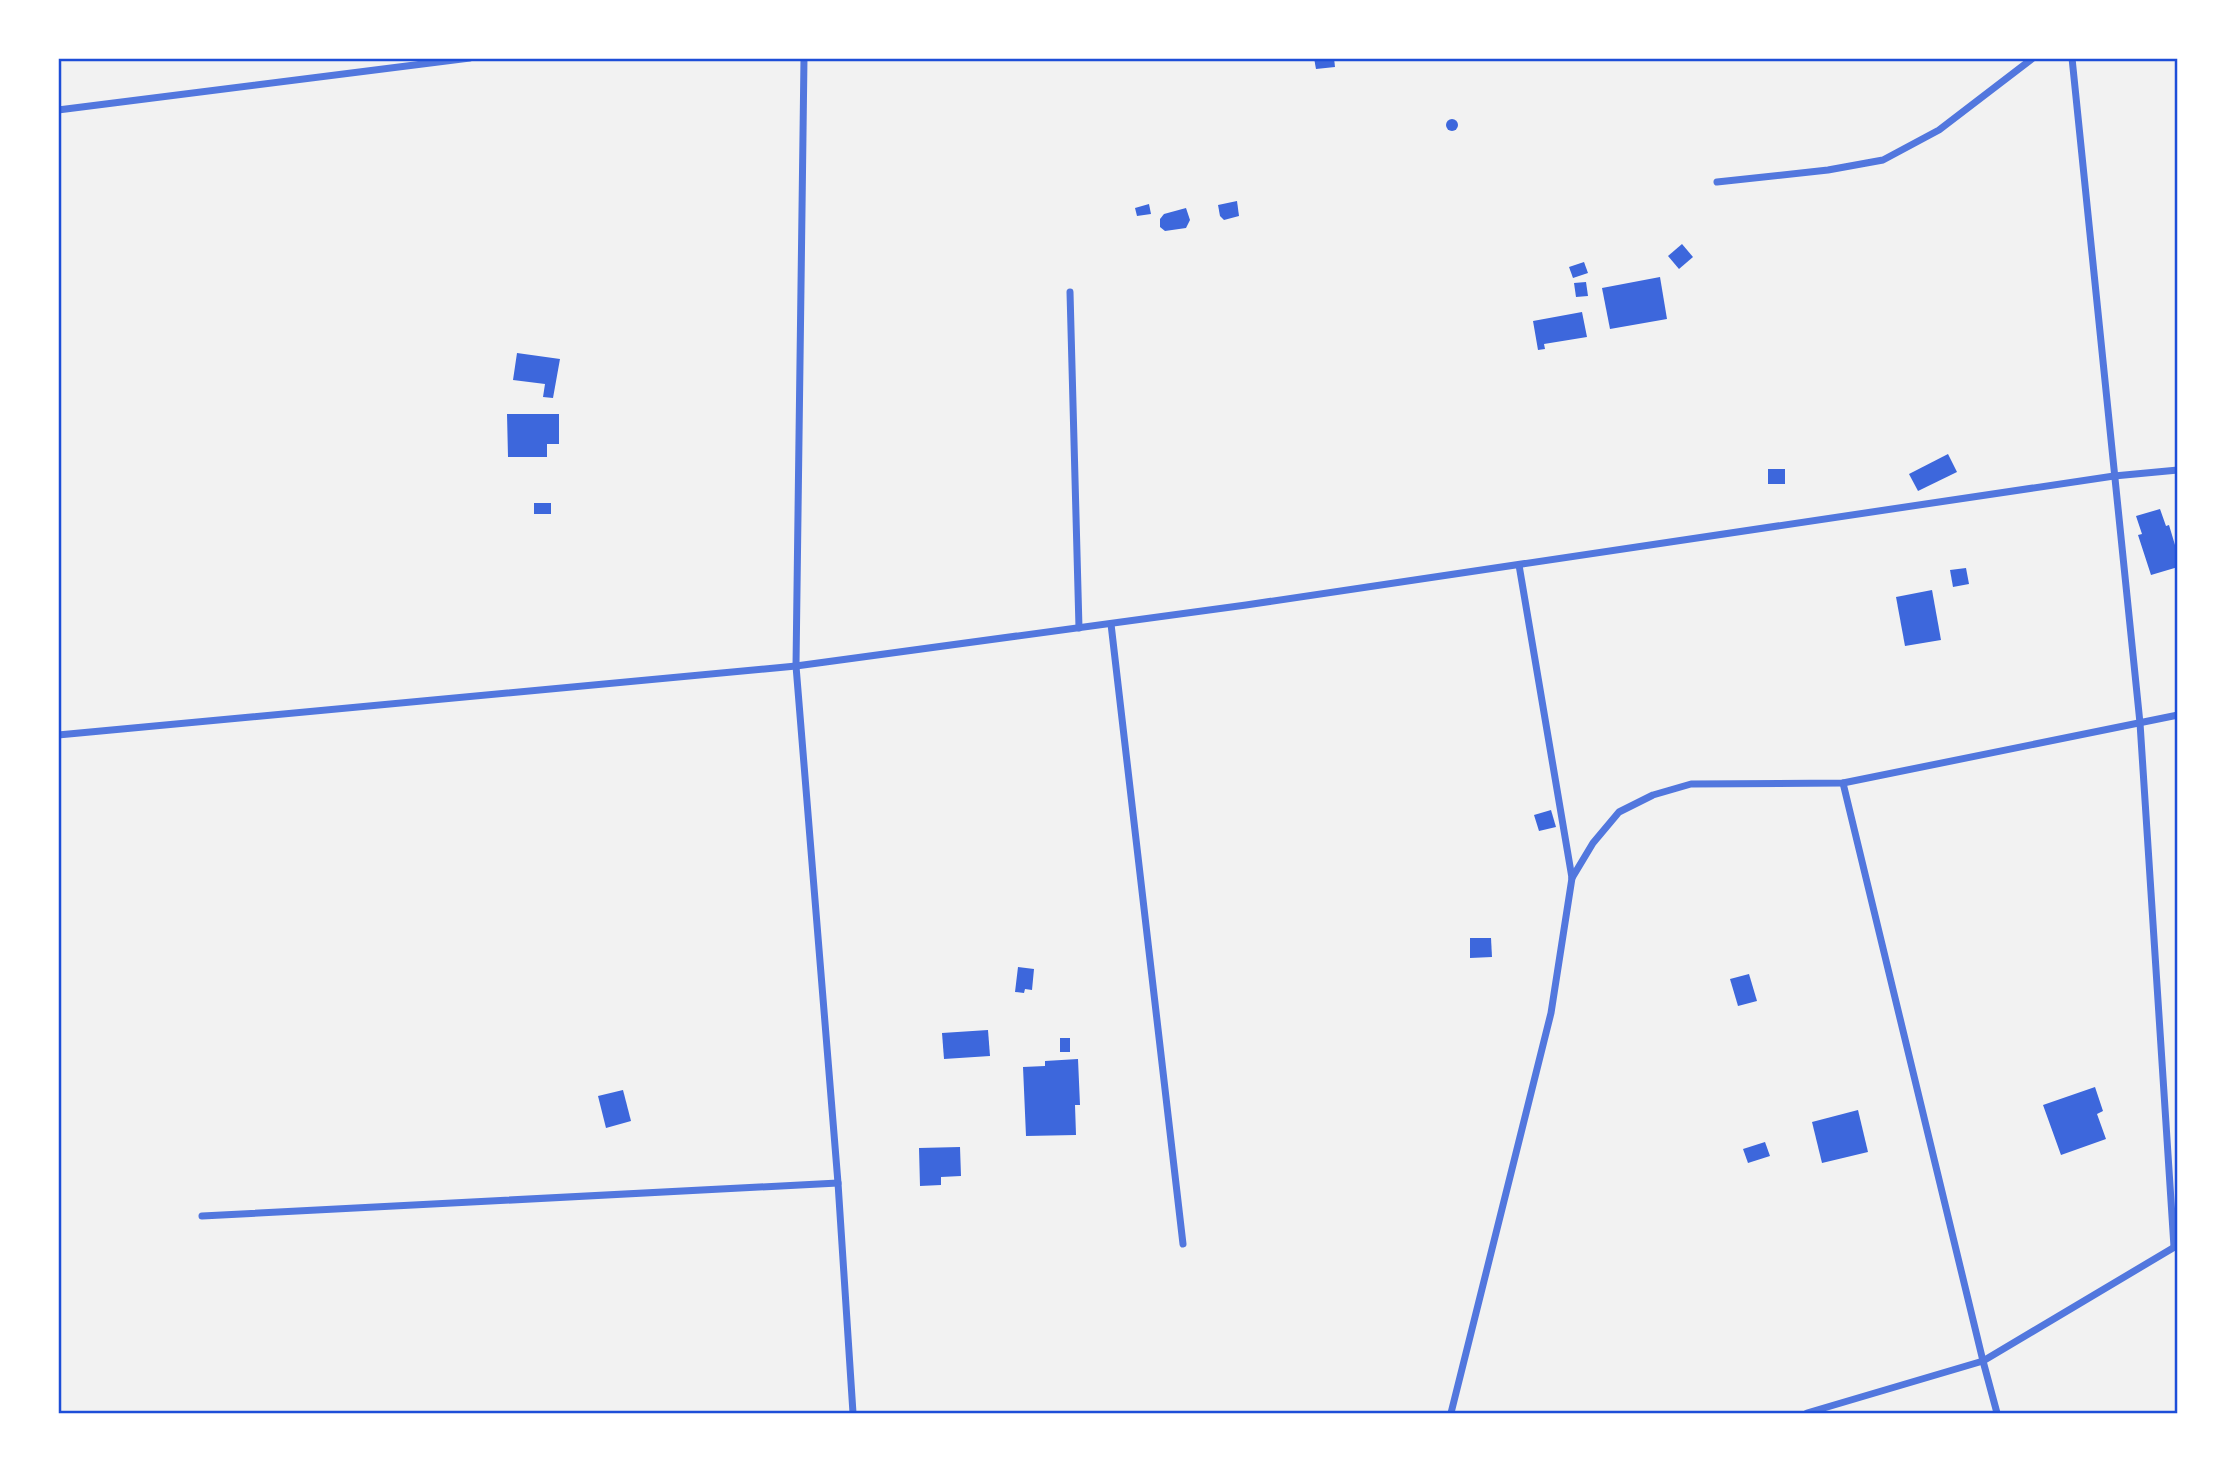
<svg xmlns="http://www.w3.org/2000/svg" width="2236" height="1471" viewBox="0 0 2236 1471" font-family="'Titillium Web',sans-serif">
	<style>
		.building { fill: #3d67dc }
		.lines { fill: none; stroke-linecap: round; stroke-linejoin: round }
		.minor { stroke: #5277de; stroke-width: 7 }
		.neatline { fill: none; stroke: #1d4ed8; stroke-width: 2.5 }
	</style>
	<rect width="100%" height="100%" fill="#f2f2f2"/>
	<g class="building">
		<polygon points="1314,58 1334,58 1335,67 1316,69"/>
		<circle cx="1452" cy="125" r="6"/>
		<polygon points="1237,201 1239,216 1224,220 1220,216 1218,205"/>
		<polygon points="1149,204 1151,214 1137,216 1135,208"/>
		<polygon points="1186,208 1190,220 1186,228 1165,231 1160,227 1160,219 1164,214"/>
		<polygon points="1682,244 1693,257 1679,269 1668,256"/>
		<polygon points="1584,262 1588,273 1573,278 1569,267"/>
		<polygon points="1660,277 1667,319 1610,329 1602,288"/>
		<polygon points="1586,282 1588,296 1576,297 1574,283"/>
		<polygon points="1582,312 1587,337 1544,344 1545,349 1538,350 1533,321"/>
		<polygon points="517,353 560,359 553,398 543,397 545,384 513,380"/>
		<polygon points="507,414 559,414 559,444 547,444 547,457 508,457"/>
		<polygon points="1948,454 1957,472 1918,491 1909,474"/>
		<rect x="1768" y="469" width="17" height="15"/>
		<rect x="534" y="503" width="17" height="11"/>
		<polygon points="2160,509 2166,526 2169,525 2178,555 2178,567 2151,575 2138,535 2142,534 2136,516"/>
		<polygon points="1966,568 1969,584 1953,587 1950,570"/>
		<polygon points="1932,590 1941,640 1905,646 1896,597"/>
		<polygon points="1551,810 1556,827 1539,831 1534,815"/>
		<polygon points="1470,938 1491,938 1492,957 1470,958"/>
		<polygon points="1018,967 1034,969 1032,990 1025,989 1024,993 1015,992"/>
		<polygon points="1749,974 1757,1001 1738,1006 1730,979"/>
		<polygon points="988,1030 990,1056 944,1059 942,1033"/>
		<rect x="1060" y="1038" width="10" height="14"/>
		<polygon points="1078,1059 1080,1105 1075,1105 1076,1135 1026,1136 1023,1067 1045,1066 1045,1061"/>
		<polygon points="2095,1087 2103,1111 2097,1114 2106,1139 2061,1155 2043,1105"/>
		<polygon points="623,1090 631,1121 606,1128 598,1096"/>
		<polygon points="1858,1110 1868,1152 1822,1163 1812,1122"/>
		<polygon points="1765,1142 1770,1156 1748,1163 1743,1149"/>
		<polygon points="960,1147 961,1176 941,1177 941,1185 920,1186 919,1148"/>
	</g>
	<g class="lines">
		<g class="minor">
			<polyline points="804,58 796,666 838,1183 853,1413"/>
			<polyline points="2072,58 2140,723 2174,1247"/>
			<polyline points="58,110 470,58"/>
			<polyline points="1717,182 1828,170 1883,160 1939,130 2033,58"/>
			<polyline points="1070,292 1079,628"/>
			<polyline points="1111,624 1183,1244"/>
			<polyline points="58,735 796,666 1246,605 2114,476 2178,470"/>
			<polyline points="1843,783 1983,1361 1997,1413"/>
			<polyline points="1572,878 1593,843 1619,812 1653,795 1691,784 1843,783 2178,715"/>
			<polyline points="202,1216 838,1183"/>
			<polyline points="1451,1413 1551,1013 1572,878 1519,565"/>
			<polyline points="1807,1413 1983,1361 2178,1245"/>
		</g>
	</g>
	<rect width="2236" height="1471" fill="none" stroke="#ffffff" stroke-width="119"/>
	<rect x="60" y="60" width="2116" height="1352" class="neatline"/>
</svg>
